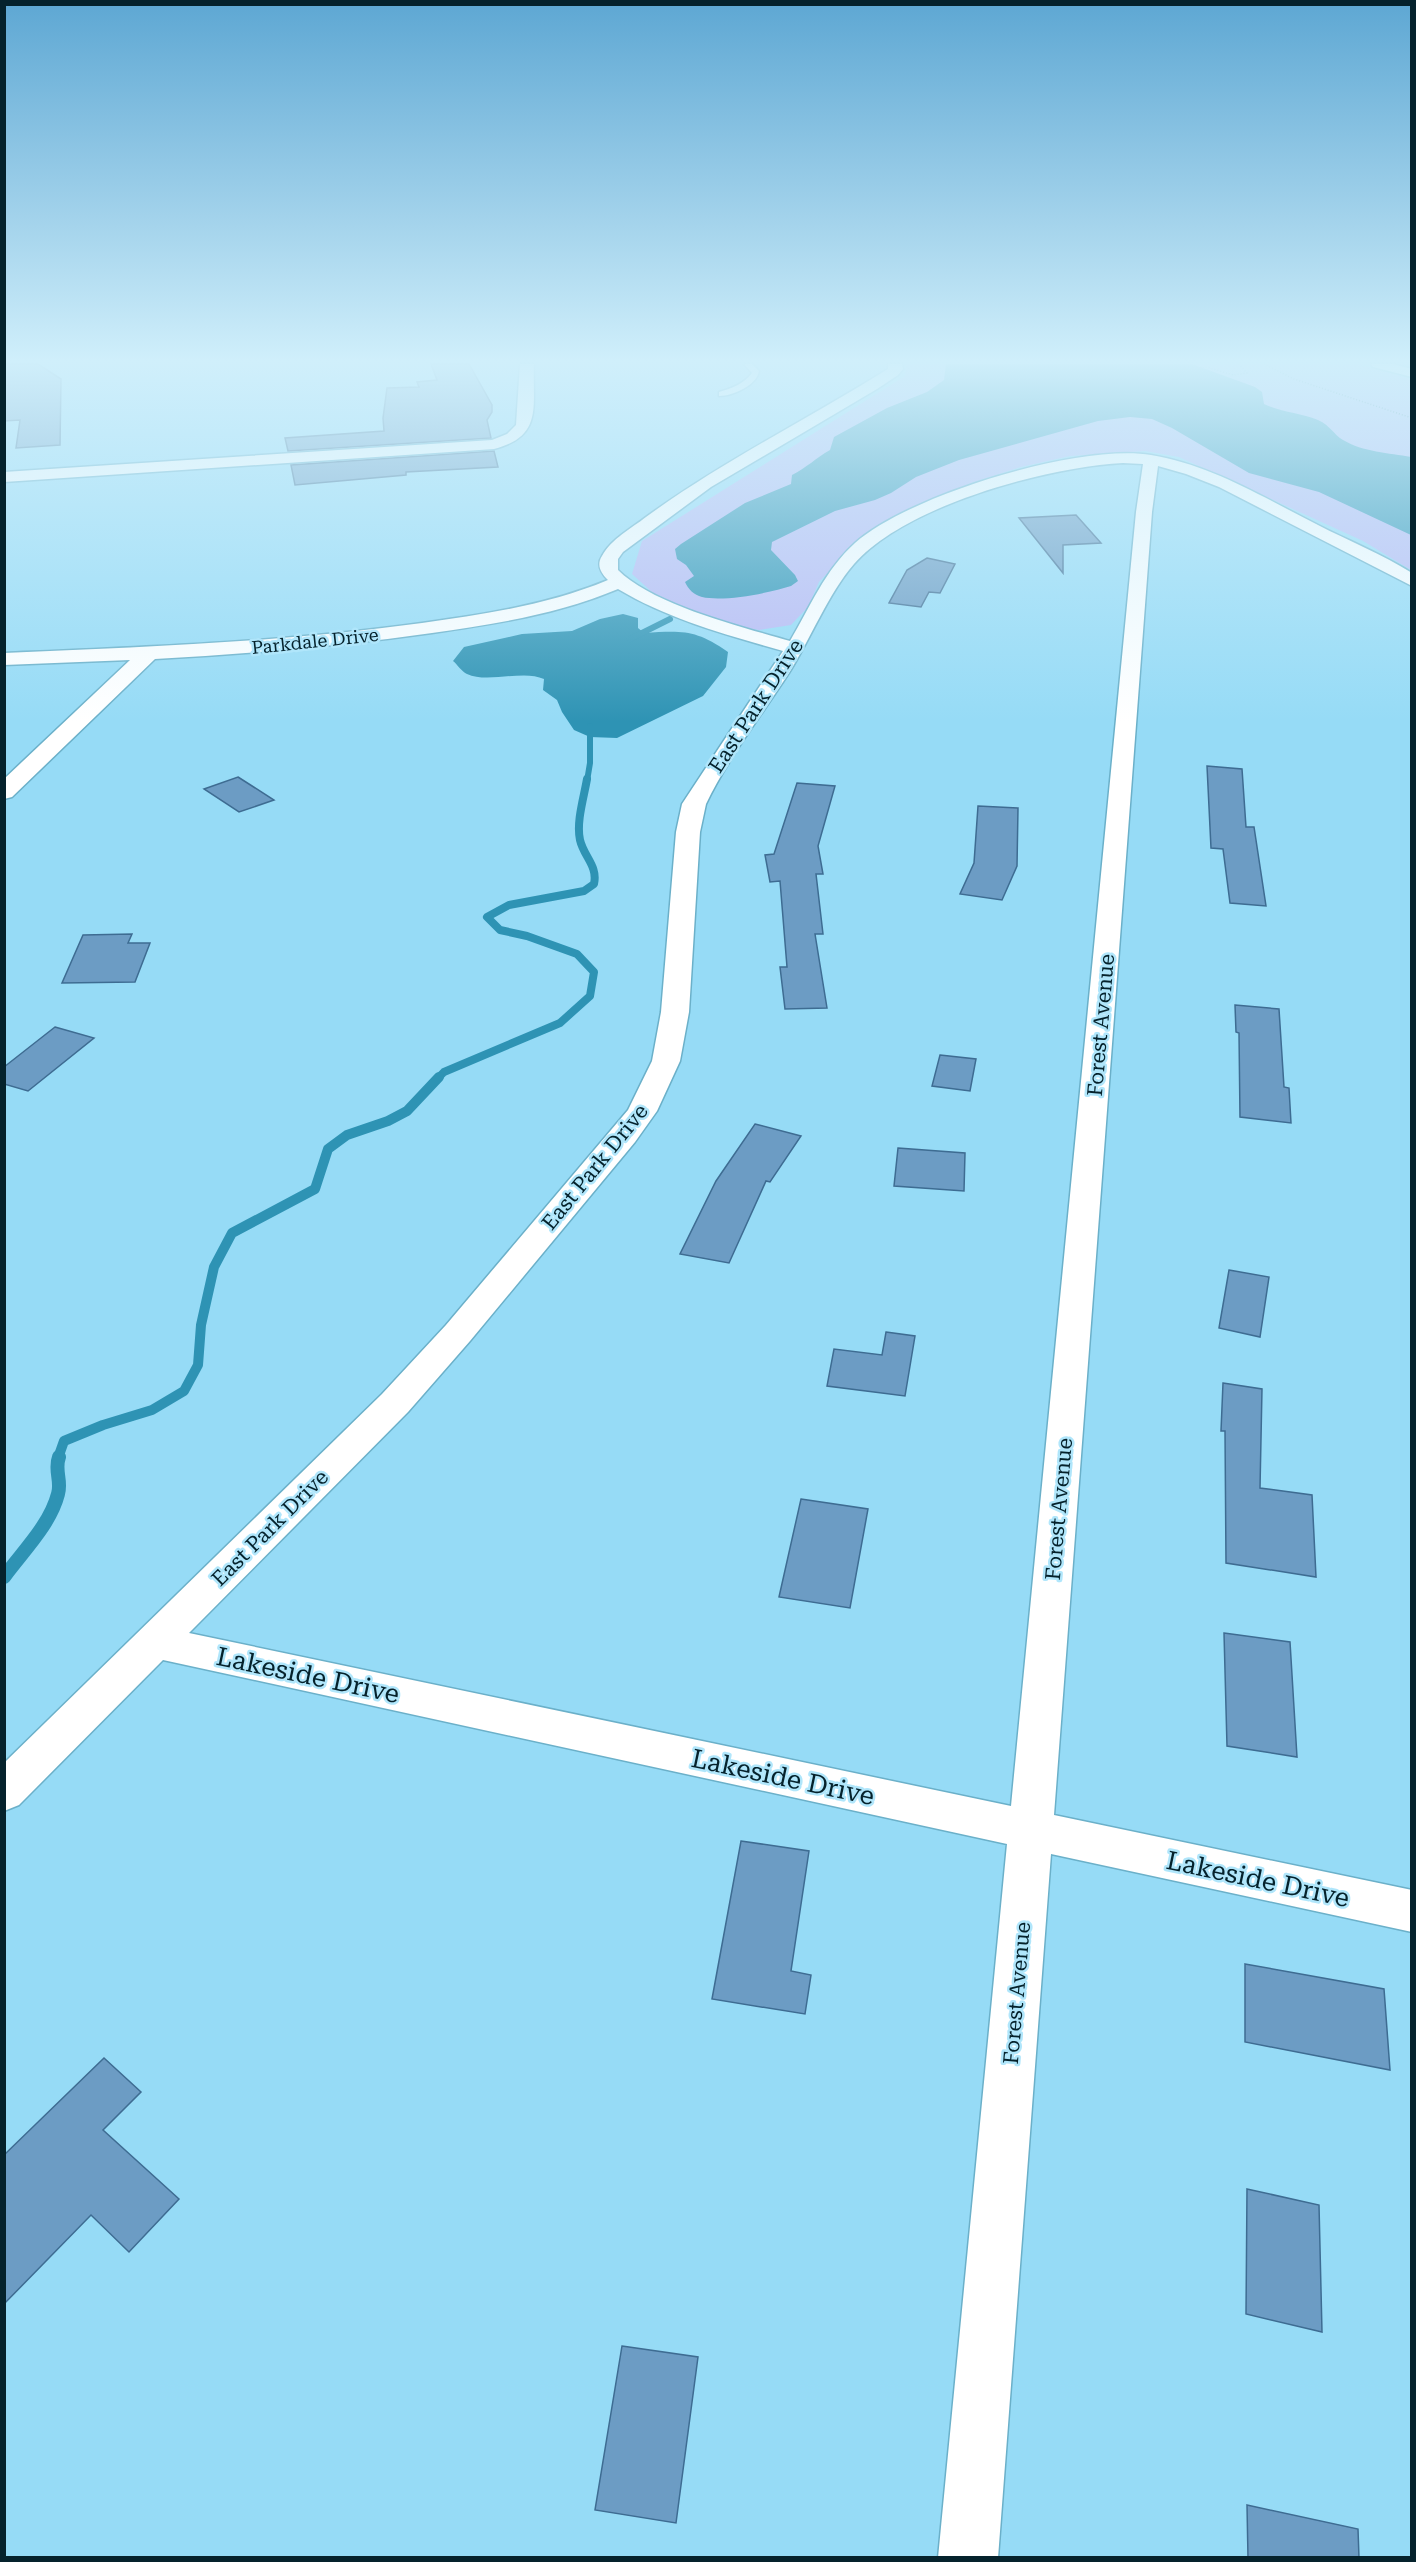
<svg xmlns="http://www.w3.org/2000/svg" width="1416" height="2562" viewBox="0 0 1416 2562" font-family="'Roboto Serif',serif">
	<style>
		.green { fill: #babaf4 }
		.water { fill: #2e93b4 }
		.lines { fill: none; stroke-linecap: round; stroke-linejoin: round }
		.stream-far3 { stroke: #2e93b4; stroke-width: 6 }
		.stream-far2 { stroke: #2e93b4; stroke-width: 8 }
		.stream-far1 { stroke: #2e93b4; stroke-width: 10 }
		.stream { stroke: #2e93b4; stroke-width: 14 }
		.building { fill: #6c9cc4; stroke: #3e6c92; stroke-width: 1.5 }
		.service-casing { stroke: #6bb0c9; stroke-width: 3 }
		.minor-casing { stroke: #6bb0c9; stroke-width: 3 }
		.path { stroke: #578b9e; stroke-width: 1.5; stroke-dasharray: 1 2; stroke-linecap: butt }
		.service { fill: #fff; fill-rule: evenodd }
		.minor { fill: #fff; fill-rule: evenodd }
		.labels { text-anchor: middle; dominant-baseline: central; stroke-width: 5; stroke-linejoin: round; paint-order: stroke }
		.far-street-label { font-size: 18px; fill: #05222c; stroke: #b0e6fb }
		.street-label { font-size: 21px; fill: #05222c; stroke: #b0e6fb }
		.near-street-label { font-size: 26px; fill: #05222c; stroke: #b0e6fb }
	</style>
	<rect width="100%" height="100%" fill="#96dbf6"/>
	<polygon class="green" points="907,364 1357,364 1411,379 1411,570 1363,541 1179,457 1145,451 1070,456 1021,467 971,483 883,522 856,543 819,582 808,607 791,625 759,630 721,624 653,593 632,574 642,541 905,376"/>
	<g class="water">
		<path d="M946 364H1192L1255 387 1262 392 1264 404C1281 412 1300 413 1318 420 1331 426 1333 434 1343 440 1363 452 1389 453 1411 457V535L1319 492 1249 473 1172 428 1152 419 1130 417 1098 421 959 460 916 477 891 493 875 500 835 511 772 542 771 550 795 575 798 581 791 586C769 593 724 602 702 597 694 595 688 589 685 582L694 576 686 565 677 559 675 549 681 544 745 503 791 484 792 475C806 468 816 458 830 450L834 437 887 408 927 392 944 380Z"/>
		<path d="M623 614 638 618V628L644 633C682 631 695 629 728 652L726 667 703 696 617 738 590 737 574 730 562 712 557 700 543 690 544 679C523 669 488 684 467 674 462 672 457 664 453 661L464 647 522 634 572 631 600 619Z"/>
	</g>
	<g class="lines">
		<g class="stream-far3">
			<polyline points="630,639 670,619"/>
			<polyline points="587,781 590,763 590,726"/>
		</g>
		<path class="stream-far2" d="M438 1078 444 1072 560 1023 590 996 594 972 577 954 527 936 500 930 487 917 509 905 584 891 594 884C598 866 584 857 580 840 576 822 584 797 587 779"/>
		<polyline class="stream-far1" points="58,1458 64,1441 103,1425 152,1410 184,1391 198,1365 201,1325 214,1267 232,1233 315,1189 328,1149 347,1135 388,1121 407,1111 439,1077"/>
		<path class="stream" d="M4 1577C23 1551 50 1525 58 1494 62 1481 54 1470 59 1457"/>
	</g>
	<g class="building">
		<polygon points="4,364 38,364 61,379 60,445 16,448 20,420 4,421"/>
		<polygon points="431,364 469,364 492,405 492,412 487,420 491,438 288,451 285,438 384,431 383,418 387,388 419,387 417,382 437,380"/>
		<polygon points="494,451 498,467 406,472 406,475 295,485 291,465"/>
		<polygon points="1076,515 1101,543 1063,545 1063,573 1019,518"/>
		<polygon points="927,558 955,564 940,593 929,592 921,607 889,603 907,570"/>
		<polygon points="1207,766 1242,769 1246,827 1254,827 1266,906 1230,903 1223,849 1211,848"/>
		<polygon points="238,777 274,800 239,812 204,789"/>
		<polygon points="797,783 835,786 818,846 823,874 816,874 823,934 815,934 827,1008 785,1009 780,967 787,967 780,881 770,882 765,855 774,854"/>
		<polygon points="978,806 1018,808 1017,866 1002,900 960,894 974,863"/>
		<polygon points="132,934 128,943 150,943 135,982 62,983 83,935"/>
		<polygon points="1235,1005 1279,1009 1284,1087 1289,1088 1291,1123 1240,1117 1239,1033 1236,1032"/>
		<polygon points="55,1027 94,1038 28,1091 4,1084 4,1067"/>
		<polygon points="940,1055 976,1059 970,1091 932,1086"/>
		<polygon points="755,1124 801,1136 770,1182 766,1181 729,1263 680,1254 716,1181"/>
		<polygon points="898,1148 965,1153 964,1191 894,1186"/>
		<polygon points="1229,1270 1269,1277 1260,1337 1219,1328"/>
		<polygon points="886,1332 915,1336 905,1396 827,1386 834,1349 882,1355"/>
		<polygon points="1223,1383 1262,1389 1260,1488 1312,1495 1316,1577 1226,1563 1225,1431 1221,1431"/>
		<polygon points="801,1499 868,1509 850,1608 779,1597"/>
		<polygon points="1224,1633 1290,1642 1297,1757 1227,1746"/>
		<polygon points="741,1841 809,1851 791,1971 811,1975 805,2014 712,1999"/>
		<polygon points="1245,1964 1384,1989 1390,2070 1245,2042"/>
		<polygon points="104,2058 141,2092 103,2130 179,2199 129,2252 91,2215 4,2304 4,2155"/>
		<polygon points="1247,2189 1319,2205 1322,2332 1246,2314"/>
		<polygon points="622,2346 698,2357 676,2523 595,2510"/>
		<polygon points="1247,2505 1358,2529 1359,2558 1248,2558"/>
	</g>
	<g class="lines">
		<defs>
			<path id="service" d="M744 364H752L759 371C757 385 733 396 719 396V392C732 388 744 384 752 373Z"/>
			<g id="minor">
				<path d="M520 364H534C532 406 544 436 494 449L4 482V472L492 440 507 434 516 425Z"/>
				<path d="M888 364H902L903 369 898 375 877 389 711 487 623 552 618 559V570C653 605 742 627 790 641 810 607 825 570 855 543 909 495 1080 443 1151 455 1212 465 1264 498 1318 525 1349 541 1382 554 1412 573V586L1219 487 1186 474 1158 466 1152 512 1054 1815 1412 1890V1932L1051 1854 998 2558H938L1007 1844 163 1660 19 1805 4 1811V1763L382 1394 446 1325 628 1110 652 1061 661 1012 676 832 682 804 783 651C727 635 668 619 618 589 559 614 495 624 432 633 340 646 247 654 155 659L12 797 4 799V779L130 660 4 665V653C144 647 284 642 422 623 485 614 548 605 608 580 601 573 596 565 602 556 611 539 632 528 646 517 723 461 808 419 888 369ZM1123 463 1143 464 1136 512 1011 1806 189 1633 408 1412 470 1341 635 1142 657 1111 680 1061 689 1012 700 832 706 804C728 758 761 716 789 673 811 638 828 594 854 564 906 505 1047 467 1123 463Z"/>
				<polygon points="1371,364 1393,364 1412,369 1412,377 1373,367"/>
			</g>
		</defs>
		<use href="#service" class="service-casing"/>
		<use href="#minor" class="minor-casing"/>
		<g class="path">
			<polyline points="1264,364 1294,379 1412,418"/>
			<polyline points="1188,370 1206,367 1233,375 1247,373 1239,364"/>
		</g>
		<use href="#service" class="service"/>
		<use href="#minor" class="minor"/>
	</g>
	<linearGradient id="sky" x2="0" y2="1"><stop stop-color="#5da7d3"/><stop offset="0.5" stop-color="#d0effb"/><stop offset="1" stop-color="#d0effb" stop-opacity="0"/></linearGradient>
	<rect width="1416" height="722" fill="url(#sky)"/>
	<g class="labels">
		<g class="far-street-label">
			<text transform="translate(315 641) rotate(-6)">Parkdale Drive</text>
		</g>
		<g class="street-label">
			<text transform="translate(756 706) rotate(-57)">East Park Drive</text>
			<text transform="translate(1101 1025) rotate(-85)">Forest Avenue</text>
			<text transform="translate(595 1167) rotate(-51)">East Park Drive</text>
			<text transform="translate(1059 1509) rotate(-85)">Forest Avenue</text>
			<text transform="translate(270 1528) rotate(-45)">East Park Drive</text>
			<text transform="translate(1017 1993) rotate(-85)">Forest Avenue</text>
		</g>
		<g class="near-street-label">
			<text transform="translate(308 1675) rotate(12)">Lakeside Drive</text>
			<text transform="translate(783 1777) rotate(12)">Lakeside Drive</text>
			<text transform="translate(1258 1879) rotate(12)">Lakeside Drive</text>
		</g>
	</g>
	<rect width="1416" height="2562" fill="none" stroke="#05222c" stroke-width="12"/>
</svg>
